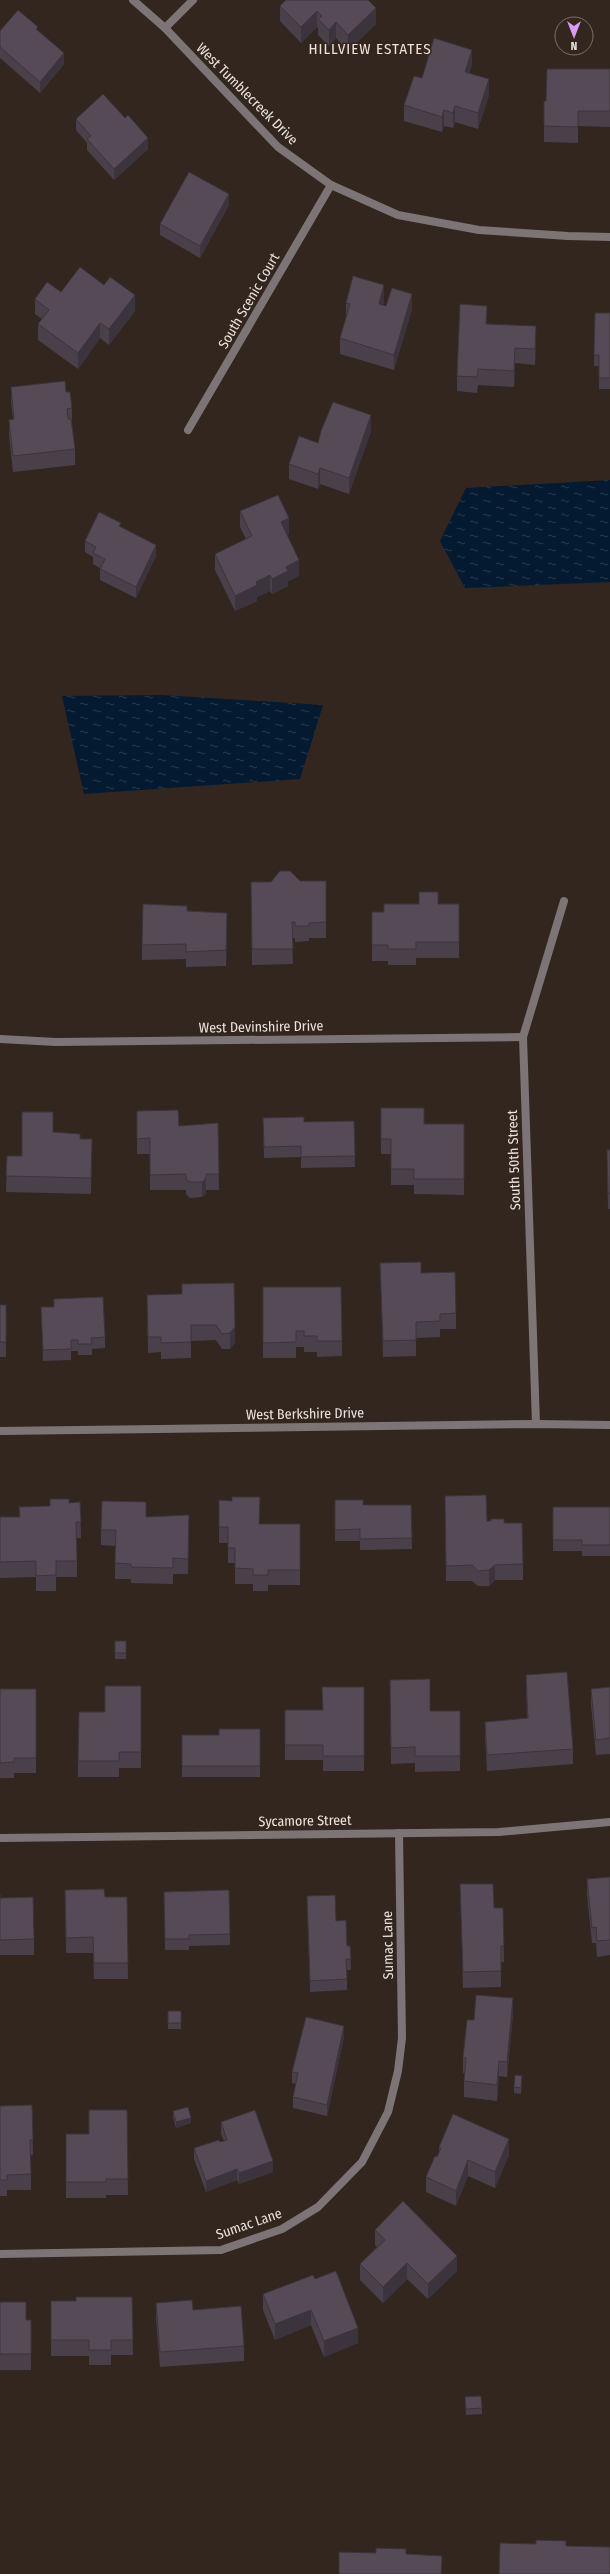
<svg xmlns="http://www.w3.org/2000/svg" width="610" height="2574" viewBox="0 0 610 2574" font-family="'Fira Sans Condensed',sans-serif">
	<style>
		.water { fill: url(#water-ripples) }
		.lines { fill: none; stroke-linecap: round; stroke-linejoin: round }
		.street { stroke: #7d7575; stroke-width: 8 }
		.wall { fill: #49404a }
		.shaded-wall { fill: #3c343c }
		.building { fill: #554a56; stroke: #3c343c }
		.labels { text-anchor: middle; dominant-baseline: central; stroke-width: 3; stroke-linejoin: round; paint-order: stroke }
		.street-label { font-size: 14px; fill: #eae2dc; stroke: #33261e }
		.neighbourhood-label { font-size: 15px; letter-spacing: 1px; fill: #f0e0d4; stroke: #33261e }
	</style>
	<defs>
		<pattern id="water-ripples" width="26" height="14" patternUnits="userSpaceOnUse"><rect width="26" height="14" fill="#031a31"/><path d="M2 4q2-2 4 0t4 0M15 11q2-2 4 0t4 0" fill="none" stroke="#283b4e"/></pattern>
	</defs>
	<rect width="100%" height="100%" fill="#33261e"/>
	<g class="water">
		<polygon points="610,480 610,582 465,588 440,541 466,488"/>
		<polygon points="162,695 323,705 300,779 84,794 62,696"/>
	</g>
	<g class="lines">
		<g class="street">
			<polyline points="133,0 165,28 278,147 331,185 398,215 479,230 568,236 610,237"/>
			<polyline points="165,28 193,0"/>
			<polyline points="188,430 331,185"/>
			<polyline points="0,1039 56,1042 523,1037"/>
			<polyline points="536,1424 523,1037 564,901"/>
			<polyline points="0,1431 536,1424 610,1425"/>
			<polyline points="0,1838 499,1832 610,1822"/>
			<polyline points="0,2254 221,2250 282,2229 318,2207 362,2162 388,2112 398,2071 402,2038 399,1833"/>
		</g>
	</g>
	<g class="wall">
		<polygon points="286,0 376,24 348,51 336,38 329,46 318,35 318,28 317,27 301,43 280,21 280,6"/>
		<polygon points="0,31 38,31 64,64 40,93 0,58"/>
		<polygon points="472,65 469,73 489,95 478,129 455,122 453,128 444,126 442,132 404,121 404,105 422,78"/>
		<polygon points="610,69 610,127 578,126 578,143 544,142 544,101 546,101"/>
		<polygon points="76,119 148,149 114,180 87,150 87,143 76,130"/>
		<polygon points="229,205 200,258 160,235 160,224"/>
		<polygon points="61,292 135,311 109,345 100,338 78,369 38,340 38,324 42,319 35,314 35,299"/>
		<polygon points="384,301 383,305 386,306 412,309 394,370 340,354 340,338 346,319 346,303"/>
		<polygon points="595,313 610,313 610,389 599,389 599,366 594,366"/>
		<polygon points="487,324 536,341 535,365 515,363 514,387 478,385 477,393 457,391 457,376"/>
		<polygon points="11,387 66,392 72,408 72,424 75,449 75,465 13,472 9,435 9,420 13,419 11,402"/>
		<polygon points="371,431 349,494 320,484 318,489 289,479 289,464 318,443"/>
		<polygon points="240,511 289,534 287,535 299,576 288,581 288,586 272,594 270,591 257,597 257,601 235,611 215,570 215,554 246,539 240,527"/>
		<polygon points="121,527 156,556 136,598 100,580 100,568 93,564 93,557 85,552 85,541"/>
		<polygon points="300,881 326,881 326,938 309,938 309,941 295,942 295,938 292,938 293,964 252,965 251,882 271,882"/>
		<polygon points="384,904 459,904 459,958 416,958 416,965 388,965 388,961 372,961 372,912 384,912"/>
		<polygon points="187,911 227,928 226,966 186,967 186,959 142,960 142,945"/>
		<polygon points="381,1108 424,1124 464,1124 464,1195 414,1194 414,1185 391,1185 391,1154 381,1154"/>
		<polygon points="137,1111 179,1126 218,1123 219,1190 206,1190 206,1194 202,1197 190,1198 186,1194 186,1190 150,1190 150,1154 137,1154"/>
		<polygon points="263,1118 304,1122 354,1121 355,1167 301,1168 301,1157 264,1158"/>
		<polygon points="53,1132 80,1139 92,1139 91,1194 6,1192 7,1156 22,1156"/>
		<polygon points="607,1150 610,1150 610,1209 608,1209"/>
		<polygon points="380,1263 421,1273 456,1313 456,1329 440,1329 440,1337 416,1338 416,1356 383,1357"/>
		<polygon points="234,1283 235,1343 230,1349 222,1349 216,1340 191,1341 191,1358 161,1359 161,1352 148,1353 147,1295 182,1294"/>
		<polygon points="263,1287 342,1341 342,1356 317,1357 317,1352 304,1352 304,1347 296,1347 296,1358 263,1358"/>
		<polygon points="54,1299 105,1337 105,1348 92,1349 92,1355 78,1355 78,1351 71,1351 71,1360 43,1361 41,1307 54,1307"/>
		<rect x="0" y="1305" width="6" height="52"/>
		<polygon points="445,1496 487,1521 504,1523 523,1564 523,1580 495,1580 489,1586 478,1586 472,1581 446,1581"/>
		<polygon points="50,1499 69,1503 80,1502 81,1538 77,1538 77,1577 56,1577 56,1591 36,1591 36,1577 0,1578 0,1517 19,1517 19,1507 50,1506"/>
		<polygon points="219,1500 260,1524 300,1524 300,1585 268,1585 268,1591 253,1591 253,1584 235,1584 235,1563 228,1563 228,1543 219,1543"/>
		<polygon points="335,1500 363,1505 411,1505 412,1549 360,1550 360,1541 335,1541"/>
		<polygon points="553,1507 610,1507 610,1556 582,1556 582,1551 553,1551"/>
		<polygon points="146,1517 189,1531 188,1574 173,1574 173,1584 131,1583 131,1579 115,1579 115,1546 101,1545 101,1530"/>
		<rect x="115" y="1641" width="11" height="18"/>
		<polygon points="526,1675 573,1749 573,1764 487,1771 485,1737 485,1722 527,1719 526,1691"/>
		<polygon points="390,1680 430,1711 460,1711 460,1771 415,1772 415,1763 391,1764"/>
		<polygon points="141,1686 141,1768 119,1768 119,1777 78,1777 78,1761 105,1712"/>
		<polygon points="364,1687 364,1771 323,1771 323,1760 285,1760 285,1710 322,1710"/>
		<polygon points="610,1687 610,1754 596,1755 591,1705 591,1689"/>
		<polygon points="0,1689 36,1689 36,1773 14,1773 14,1778 0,1778"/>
		<polygon points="260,1729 260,1777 182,1777 182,1735 219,1735"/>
		<polygon points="610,1877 610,1955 597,1957 596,1943 592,1943 587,1895 587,1879"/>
		<polygon points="460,1884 494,1908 503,1908 504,1962 501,1962 501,1987 463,1988"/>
		<polygon points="65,1890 105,1897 127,1897 128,1979 94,1979 93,1953 66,1953"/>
		<polygon points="229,1890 230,1945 189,1946 189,1950 165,1950 164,1892"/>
		<polygon points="0,1894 0,1898 34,1939 34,1955 0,1955"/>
		<polygon points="307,1896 336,1921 347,1946 350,1946 351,1970 347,1970 347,1990 310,1992"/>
		<rect x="168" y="2011" width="13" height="18"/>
		<polygon points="513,2014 507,2077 499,2076 497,2101 464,2097 464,2081 465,2073 463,2073 463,2057 474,2020"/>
		<polygon points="344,2037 327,2116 293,2108 293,2097 296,2084 292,2083 292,2072"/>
		<polygon points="522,2081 521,2094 514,2093 514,2087"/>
		<polygon points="32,2105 33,2155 31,2155 31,2190 7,2190 7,2196 0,2196 0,2106"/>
		<polygon points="127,2110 128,2195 106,2195 106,2198 66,2198 66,2134 89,2134"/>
		<polygon points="173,2111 191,2123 176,2128 173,2117"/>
		<polygon points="221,2122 273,2172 239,2184 237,2180 206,2192 194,2159 194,2148 224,2141 221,2134"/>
		<polygon points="439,2147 509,2155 495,2188 468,2176 456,2206 426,2192 426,2177 437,2157 439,2153"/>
		<polygon points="375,2230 457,2271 428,2299 407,2279 383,2303 360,2280 360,2264 377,2247 375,2245"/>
		<polygon points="315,2279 358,2343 324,2357 311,2325 275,2340 263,2310 263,2294"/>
		<polygon points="132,2297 133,2355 111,2355 111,2365 89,2365 89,2356 51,2356 51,2301 76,2301"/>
		<polygon points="0,2302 26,2320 31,2320 31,2370 0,2370"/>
		<polygon points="156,2303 193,2310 244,2346 244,2361 160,2367 156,2319"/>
		<polygon points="465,2397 482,2408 482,2414 466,2415"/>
	</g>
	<g class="shaded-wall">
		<polygon points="376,8 376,24 348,51 348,35"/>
		<polygon points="317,11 317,27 301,43 301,27"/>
		<polygon points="336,22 336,38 329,46 329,30"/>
		<polygon points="472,50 472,65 465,88 465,72"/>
		<polygon points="64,53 64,64 40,93 40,82"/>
		<polygon points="489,79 489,95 478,129 478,113"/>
		<polygon points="455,106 455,122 453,128 453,113"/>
		<polygon points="444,110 444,126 442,132 442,117"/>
		<polygon points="148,138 148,149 114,180 114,169"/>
		<polygon points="229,194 229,205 200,258 200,246"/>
		<polygon points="384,285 384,301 379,319 379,304"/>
		<polygon points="412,294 412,309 394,370 394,355"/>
		<polygon points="135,295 135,311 109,345 109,329"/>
		<polygon points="100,323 100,338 78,369 78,353"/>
		<polygon points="536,326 536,341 535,365 535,349"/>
		<polygon points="515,348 515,363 514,387 514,371"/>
		<polygon points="371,415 371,431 349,494 349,478"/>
		<polygon points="320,468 320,484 318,489 318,474"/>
		<polygon points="289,518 289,534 281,538 281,522"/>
		<polygon points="156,545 156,556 136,598 136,587"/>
		<polygon points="299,560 299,576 288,581 288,586 272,594 272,579 286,567"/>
		<polygon points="270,575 270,591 257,597 257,601 235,611 235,596 256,582"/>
		<polygon points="227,913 227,928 226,966 226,950"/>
		<polygon points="206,1178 206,1194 202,1197 202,1182"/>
		<polygon points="235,1327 235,1343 230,1349 230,1333"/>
		<polygon points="495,1565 495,1580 489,1586 489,1570"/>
		<polygon points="513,1998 513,2014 507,2077 507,2062"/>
		<polygon points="344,2026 344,2037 327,2116 327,2105"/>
		<polygon points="499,2061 499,2076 497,2101 497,2085"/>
		<polygon points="191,2118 191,2123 176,2128 176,2122"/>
		<polygon points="509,2139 509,2155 495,2188 495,2172"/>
		<polygon points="468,2160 468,2176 456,2206 456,2191"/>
		<polygon points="273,2161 273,2172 239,2184 239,2173"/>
		<polygon points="237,2169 237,2180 206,2192 206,2181"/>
		<polygon points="457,2256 457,2271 428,2299 428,2284"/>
		<polygon points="407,2263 407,2279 383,2303 383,2287"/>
		<polygon points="311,2310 311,2325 275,2340 275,2324"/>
		<polygon points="358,2328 358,2343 324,2357 324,2341"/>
	</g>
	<g class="building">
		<polygon points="286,0 368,0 376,8 348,35 336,22 329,30 318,19 322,16 317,11 301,27 280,6"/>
		<polygon points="18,10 38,27 36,29 64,53 40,82 0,47 0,31"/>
		<polygon points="434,38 472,50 465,72 489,79 478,113 455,106 453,113 444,110 442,117 404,105 414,76 422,78"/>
		<polygon points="547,69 610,69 610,111 578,111 578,127 544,126 544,101 546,101"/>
		<polygon points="103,94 125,118 128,115 148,138 114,169 87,139 91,136 76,119"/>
		<polygon points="189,172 229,194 200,246 160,224"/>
		<polygon points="80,267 104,285 110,277 135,295 109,329 100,323 78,353 38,324 49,310 35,299 47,282 61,292"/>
		<polygon points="353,276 384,285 379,304 386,306 392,288 412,294 394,355 340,338 350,304 346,303"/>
		<polygon points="460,304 487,306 486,324 536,326 535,349 515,348 514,371 478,369 477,377 457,376"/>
		<polygon points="595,313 610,313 610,378 599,378 599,355 594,355"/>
		<polygon points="65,381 66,392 70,392 72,408 67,409 68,419 71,419 75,449 13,456 9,420 14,419 11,387"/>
		<polygon points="333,402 371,415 349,478 320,468 318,474 289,464 299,436 318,443 321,431"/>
		<polygon points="278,495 289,518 281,522 299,560 286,567 288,571 272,579 270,575 256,582 257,585 235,596 215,554 252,536 240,511"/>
		<polygon points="99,512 121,523 119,526 156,545 136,587 100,569 105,559 93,553 96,547 85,541"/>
		<polygon points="280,871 290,871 300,881 326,881 326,922 309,923 309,926 295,926 295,922 292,922 293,949 252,949 251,882 271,882"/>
		<polygon points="419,892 438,892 438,904 459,904 459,942 416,942 416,949 388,949 388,945 372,945 372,912 384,912 384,904 419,904"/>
		<polygon points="143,904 187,906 187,911 227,913 226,950 186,952 186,944 142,945"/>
		<polygon points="381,1108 424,1108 424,1124 464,1124 464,1179 414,1179 414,1169 391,1169 391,1139 381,1139"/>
		<polygon points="178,1110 179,1126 218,1123 219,1174 206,1174 206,1178 202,1182 190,1182 186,1179 186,1174 150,1175 150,1138 137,1139 137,1111"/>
		<polygon points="22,1112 53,1112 53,1132 80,1134 80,1139 92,1139 91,1178 6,1176 7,1156 22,1156"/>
		<polygon points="304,1117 304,1122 354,1121 355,1156 301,1157 301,1146 264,1147 263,1118"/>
		<polygon points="607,1150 610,1150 610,1193 608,1194"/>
		<polygon points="421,1262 421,1273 455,1272 456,1313 440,1314 440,1321 416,1322 416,1340 383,1341 380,1263"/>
		<polygon points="234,1283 235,1327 230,1333 222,1334 216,1325 191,1325 191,1342 161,1343 161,1337 148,1337 147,1295 182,1294 182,1284"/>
		<polygon points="263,1287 341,1287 342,1341 317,1341 317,1336 304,1336 304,1331 296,1331 296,1342 263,1343"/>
		<polygon points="103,1297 105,1337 91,1338 92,1344 78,1344 78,1340 71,1340 71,1349 43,1350 41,1307 54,1307 54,1299"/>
		<rect x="0" y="1305" width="6" height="37"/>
		<polygon points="486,1495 487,1521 491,1521 491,1519 504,1519 504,1523 522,1523 523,1564 495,1565 489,1570 478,1571 472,1565 446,1566 445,1496"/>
		<polygon points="232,1497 260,1497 259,1524 300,1524 300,1570 268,1570 268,1575 253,1575 253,1569 235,1568 235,1548 228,1548 228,1527 219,1527 219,1500 232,1501"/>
		<polygon points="50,1499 69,1499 69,1503 80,1502 81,1522 76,1522 77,1561 56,1561 56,1575 36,1576 36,1561 0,1562 0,1517 20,1517 19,1507 50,1506"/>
		<polygon points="335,1500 363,1500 363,1505 411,1505 412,1538 360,1539 360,1529 335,1530"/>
		<polygon points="102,1501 146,1502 146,1517 189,1515 188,1559 173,1558 173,1568 131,1567 131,1564 115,1563 116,1530 101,1530"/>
		<polygon points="553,1507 610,1507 610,1545 582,1545 582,1540 553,1540"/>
		<rect x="115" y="1641" width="11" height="12"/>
		<polygon points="567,1672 573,1749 487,1755 485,1722 528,1718 526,1675"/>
		<polygon points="430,1679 430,1711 460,1711 460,1756 415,1756 415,1747 391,1748 390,1680"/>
		<polygon points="105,1686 141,1686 141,1752 119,1752 119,1761 78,1761 79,1712 105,1712"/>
		<polygon points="322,1687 364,1687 364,1756 323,1756 323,1745 285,1745 285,1710 323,1710"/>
		<polygon points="610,1687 610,1738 596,1740 591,1689"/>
		<polygon points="0,1689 36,1689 36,1758 14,1758 14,1762 0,1763"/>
		<polygon points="219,1729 260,1729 260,1766 182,1766 182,1735 219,1735"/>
		<polygon points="610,1877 610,1940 597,1941 596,1927 592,1928 587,1879"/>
		<polygon points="460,1884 493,1884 494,1908 503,1908 504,1946 501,1946 501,1971 463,1972"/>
		<polygon points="104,1889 105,1897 127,1897 128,1963 94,1963 93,1937 66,1938 65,1890"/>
		<polygon points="229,1890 230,1934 189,1935 189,1939 165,1939 164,1892"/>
		<polygon points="0,1894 0,1898 33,1897 34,1939 0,1940"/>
		<polygon points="335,1895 336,1921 346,1920 347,1946 350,1946 351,1959 346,1959 347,1979 310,1981 307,1896"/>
		<polygon points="476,1995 513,1998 507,2062 499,2061 497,2085 464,2081 466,2058 463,2057 467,2020 474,2020"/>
		<rect x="168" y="2011" width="13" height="12"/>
		<polygon points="306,2017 344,2026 327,2105 293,2097 298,2073 292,2072"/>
		<polygon points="515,2075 522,2076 521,2088 514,2087"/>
		<polygon points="32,2105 33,2140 30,2140 31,2174 7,2175 7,2180 0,2180 0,2106"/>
		<polygon points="188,2107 191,2118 176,2122 173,2111"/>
		<polygon points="89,2110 127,2110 128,2179 106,2179 106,2182 66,2182 66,2134 89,2134"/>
		<polygon points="255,2110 273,2161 239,2173 237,2169 206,2181 194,2148 219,2140 220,2142 227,2140 221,2122"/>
		<polygon points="453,2114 509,2139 495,2172 468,2160 456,2191 426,2177 435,2156 437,2157 441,2148 439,2147"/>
		<polygon points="403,2201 457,2256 428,2284 407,2263 383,2287 360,2264 385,2240 375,2230"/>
		<polygon points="336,2271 358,2328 324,2341 311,2310 275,2324 263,2294 313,2275 315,2279"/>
		<polygon points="76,2297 132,2297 133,2340 111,2340 111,2350 89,2350 89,2340 51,2340 51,2301 76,2301"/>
		<polygon points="192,2300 193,2310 241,2306 244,2346 160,2352 156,2303"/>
		<polygon points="0,2302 26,2302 26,2320 31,2320 31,2354 0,2354"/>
		<polygon points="481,2396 482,2408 466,2409 465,2397"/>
		<polygon points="536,2540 566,2541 566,2546 610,2547 610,2574 499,2574 500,2543 536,2544"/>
		<polygon points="376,2548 406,2549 406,2554 442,2556 441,2574 339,2574 339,2552 376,2553"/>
	</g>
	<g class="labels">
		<g class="street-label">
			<text transform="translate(247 94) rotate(45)">West Tumblecreek Drive</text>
			<text transform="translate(249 301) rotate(-60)">South Scenic Court</text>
			<text transform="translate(261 1027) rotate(-1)">West Devinshire Drive</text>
			<text transform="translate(514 1160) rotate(-92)">South 50th Street</text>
			<text transform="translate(305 1414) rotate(-1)">West Berkshire Drive</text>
			<text transform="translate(305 1821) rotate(-1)">Sycamore Street</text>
			<text transform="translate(388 1945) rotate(-91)">Sumac Lane</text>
			<text transform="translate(249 2224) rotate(-19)">Sumac Lane</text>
		</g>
		<g class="neighbourhood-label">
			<text x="370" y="49">HILLVIEW ESTATES</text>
		</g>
	</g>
	<g transform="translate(574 36) rotate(180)"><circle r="19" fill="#33261e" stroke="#7c716a"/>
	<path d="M0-3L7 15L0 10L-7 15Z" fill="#d79bf9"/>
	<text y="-6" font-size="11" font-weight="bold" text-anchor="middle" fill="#eae2dc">N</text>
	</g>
</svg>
